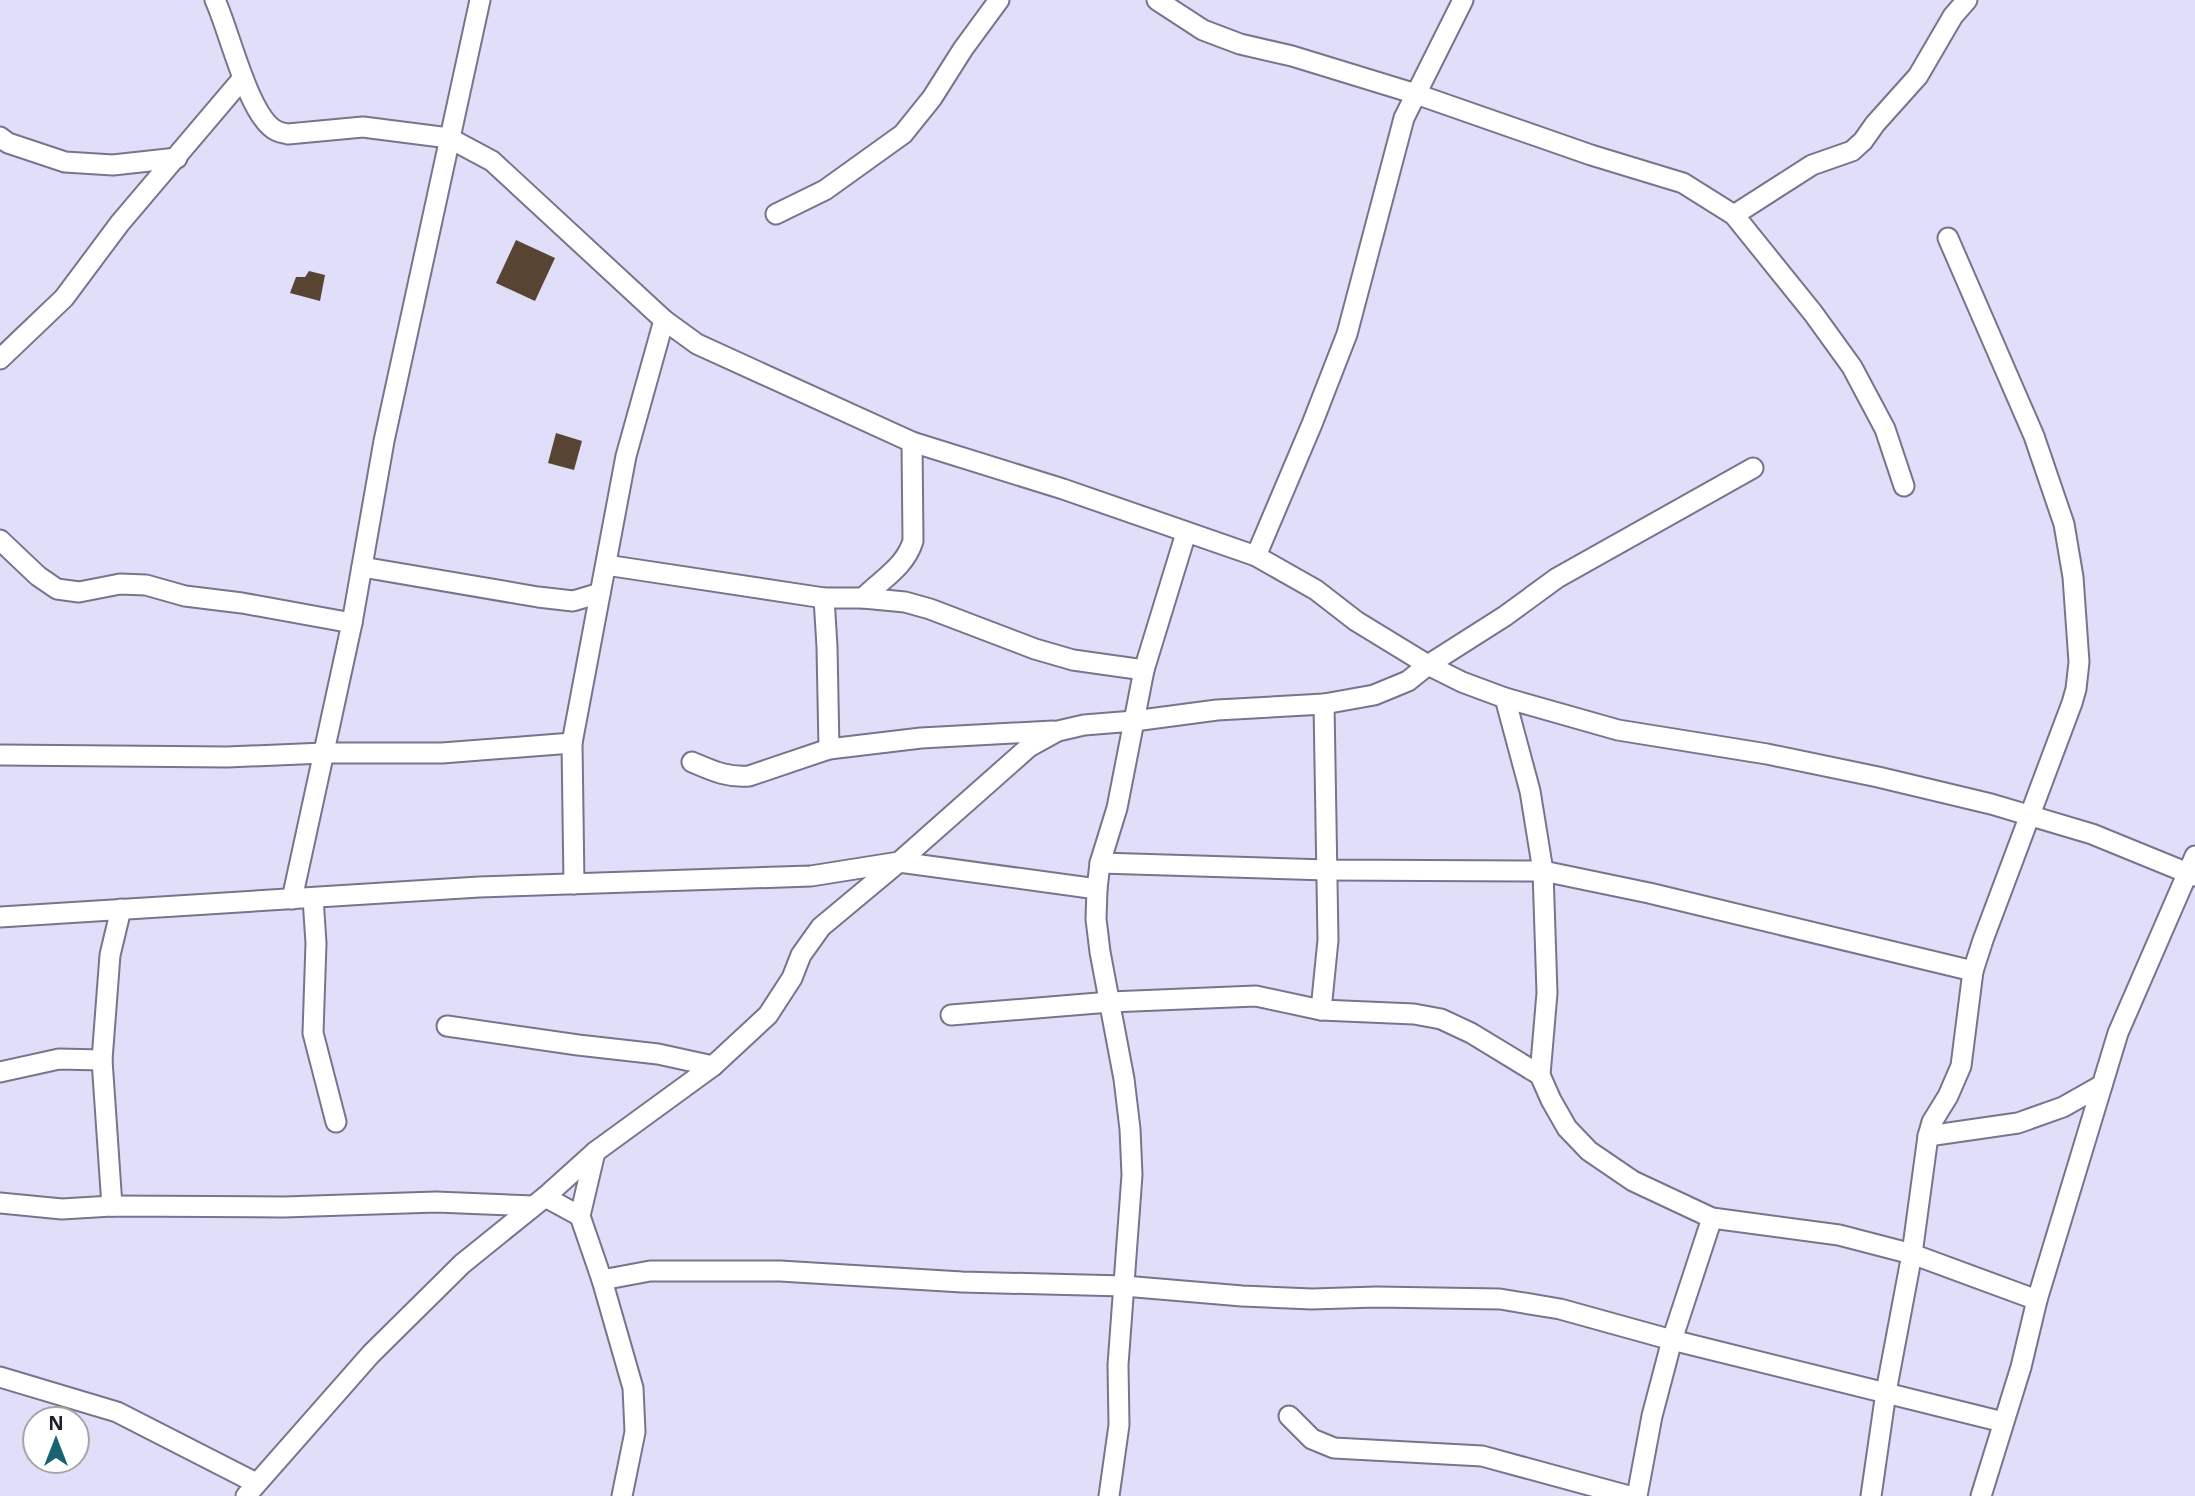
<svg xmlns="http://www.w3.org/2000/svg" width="2195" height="1496" viewBox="0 0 2195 1496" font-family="'Noto Sans',sans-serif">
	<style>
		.building { fill: #574433 }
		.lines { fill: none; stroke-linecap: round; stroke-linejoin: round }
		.street-casing { stroke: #77748c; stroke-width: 23 }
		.street { stroke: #fff; stroke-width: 19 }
	</style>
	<rect width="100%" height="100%" fill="#e1def9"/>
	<g class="building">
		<polygon points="516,240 555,258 535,301 496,283"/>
		<polygon points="309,271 325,275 320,301 290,293 296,277 305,277"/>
		<polygon points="556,433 582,441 574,470 548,463"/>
	</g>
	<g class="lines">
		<defs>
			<g id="street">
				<path d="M215 0C229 29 249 119 277 131 281 133 284 133 288 134L363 127 449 138 492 161 664 320 697 344 912 442 1063 489 1256 556 1316 590 1356 621 1428 665 1462 682 1505 698 1618 730 1767 754 1878 777 1991 804 2092 834 2195 876"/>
				<polyline points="1157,0 1203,30 1240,44 1292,56 1416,94 1591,155 1683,183 1734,215 1813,313 1852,367 1885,429 1904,486"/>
				<polyline points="0,137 8,143 65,162 113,165 177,158"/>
				<polyline points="776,214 825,190 903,134 932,98 963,49 999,0"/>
				<polyline points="1734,215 1812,165 1852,151 1863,141 1875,124 1918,76 1953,16 1967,0"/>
				<polyline points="0,359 64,298 120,223 243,78"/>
				<polyline points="0,540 38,576 57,589 79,592 120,584 146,585 185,596 242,603 352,623"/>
				<polyline points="1256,556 1312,424 1347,334 1404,118 1463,0"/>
				<polyline points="606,565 824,598 863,598 905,602 930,609 1035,649 1073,660 1144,670"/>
				<polyline points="362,567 538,597 573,601 600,593"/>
				<polyline points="824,598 827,647 829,749"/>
				<path d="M863 598C882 579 905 567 913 541L912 442"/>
				<polyline points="1505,698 1530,791 1543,871 1547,993 1540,1075 1551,1100 1567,1128 1589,1151 1633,1181 1712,1218 1839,1235 1912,1254 2037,1300"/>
				<polyline points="0,755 227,757 324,753 442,753 572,743"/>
				<path d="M692 762C711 770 727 778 749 776L829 749 921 738 1053 731"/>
				<polyline points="1100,863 1327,870 1543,871 1649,893 1973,971"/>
				<polyline points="574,884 572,743 626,456 664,320"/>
				<polyline points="313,898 316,943 313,1033 336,1122"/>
				<polyline points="292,899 352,623 384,441 480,0"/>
				<polyline points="0,917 479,887 811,876 899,862 1029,747 1058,731 1084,725 1134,721 1217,710 1324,704 1374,695 1408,681 1428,665 1505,616 1557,578 1753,468"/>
				<polyline points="1321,1010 1328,940 1324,704"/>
				<polyline points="951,1015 1110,1002 1256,996 1321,1010 1414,1014 1441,1019 1471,1033 1540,1075"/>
				<polyline points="447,1026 578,1045 658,1054 713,1066"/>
				<polyline points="0,1072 59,1059 102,1060"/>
				<polyline points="1928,1136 2018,1123 2063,1107 2102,1085"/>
				<polyline points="595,1152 580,1216 602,1280 633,1388 635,1432 622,1496"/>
				<polyline points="545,1197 580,1216"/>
				<polyline points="0,1203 62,1209 112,1206 284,1207 436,1202 533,1206"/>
				<polyline points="112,1206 102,1060 110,955 121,909"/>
				<polyline points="602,1280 650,1271 780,1271 962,1282 1124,1286 1242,1296 1312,1299 1376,1297 1500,1299 1560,1309 1672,1340 2003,1422"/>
				<polyline points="0,1377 117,1412 256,1483"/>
				<polyline points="1289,1416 1312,1439 1334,1448 1482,1456 1629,1496"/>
				<polyline points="246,1496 371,1354 462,1264 545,1197 595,1152 713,1066 768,1015 792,978 801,955 821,927 899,862 1097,889"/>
				<polyline points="1109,1496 1119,1425 1118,1365 1132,1175 1130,1129 1124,1079 1100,952 1096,919 1097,889 1100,863 1117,808 1144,670 1186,533"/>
				<polyline points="1637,1496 1652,1416 1672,1340 1712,1218"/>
				<polyline points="1871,1496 1886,1392 1912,1254 1928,1136 1932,1122 1948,1096 1961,1066 1973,971 1983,940 2072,703 2076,689 2079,662 2073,577 2064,524 2034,436 1948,238"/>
				<polyline points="1981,1496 2021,1367 2037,1300 2118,1033 2195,856"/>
			</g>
		</defs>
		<use href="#street" class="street-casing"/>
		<use href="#street" class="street"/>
	</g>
	<g transform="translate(56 1440)"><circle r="33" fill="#ffffff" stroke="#a5a5a9" stroke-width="2"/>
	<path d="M0-5L12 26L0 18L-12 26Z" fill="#1a6171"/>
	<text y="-10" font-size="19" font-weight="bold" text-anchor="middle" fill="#1f1e28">N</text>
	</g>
</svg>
